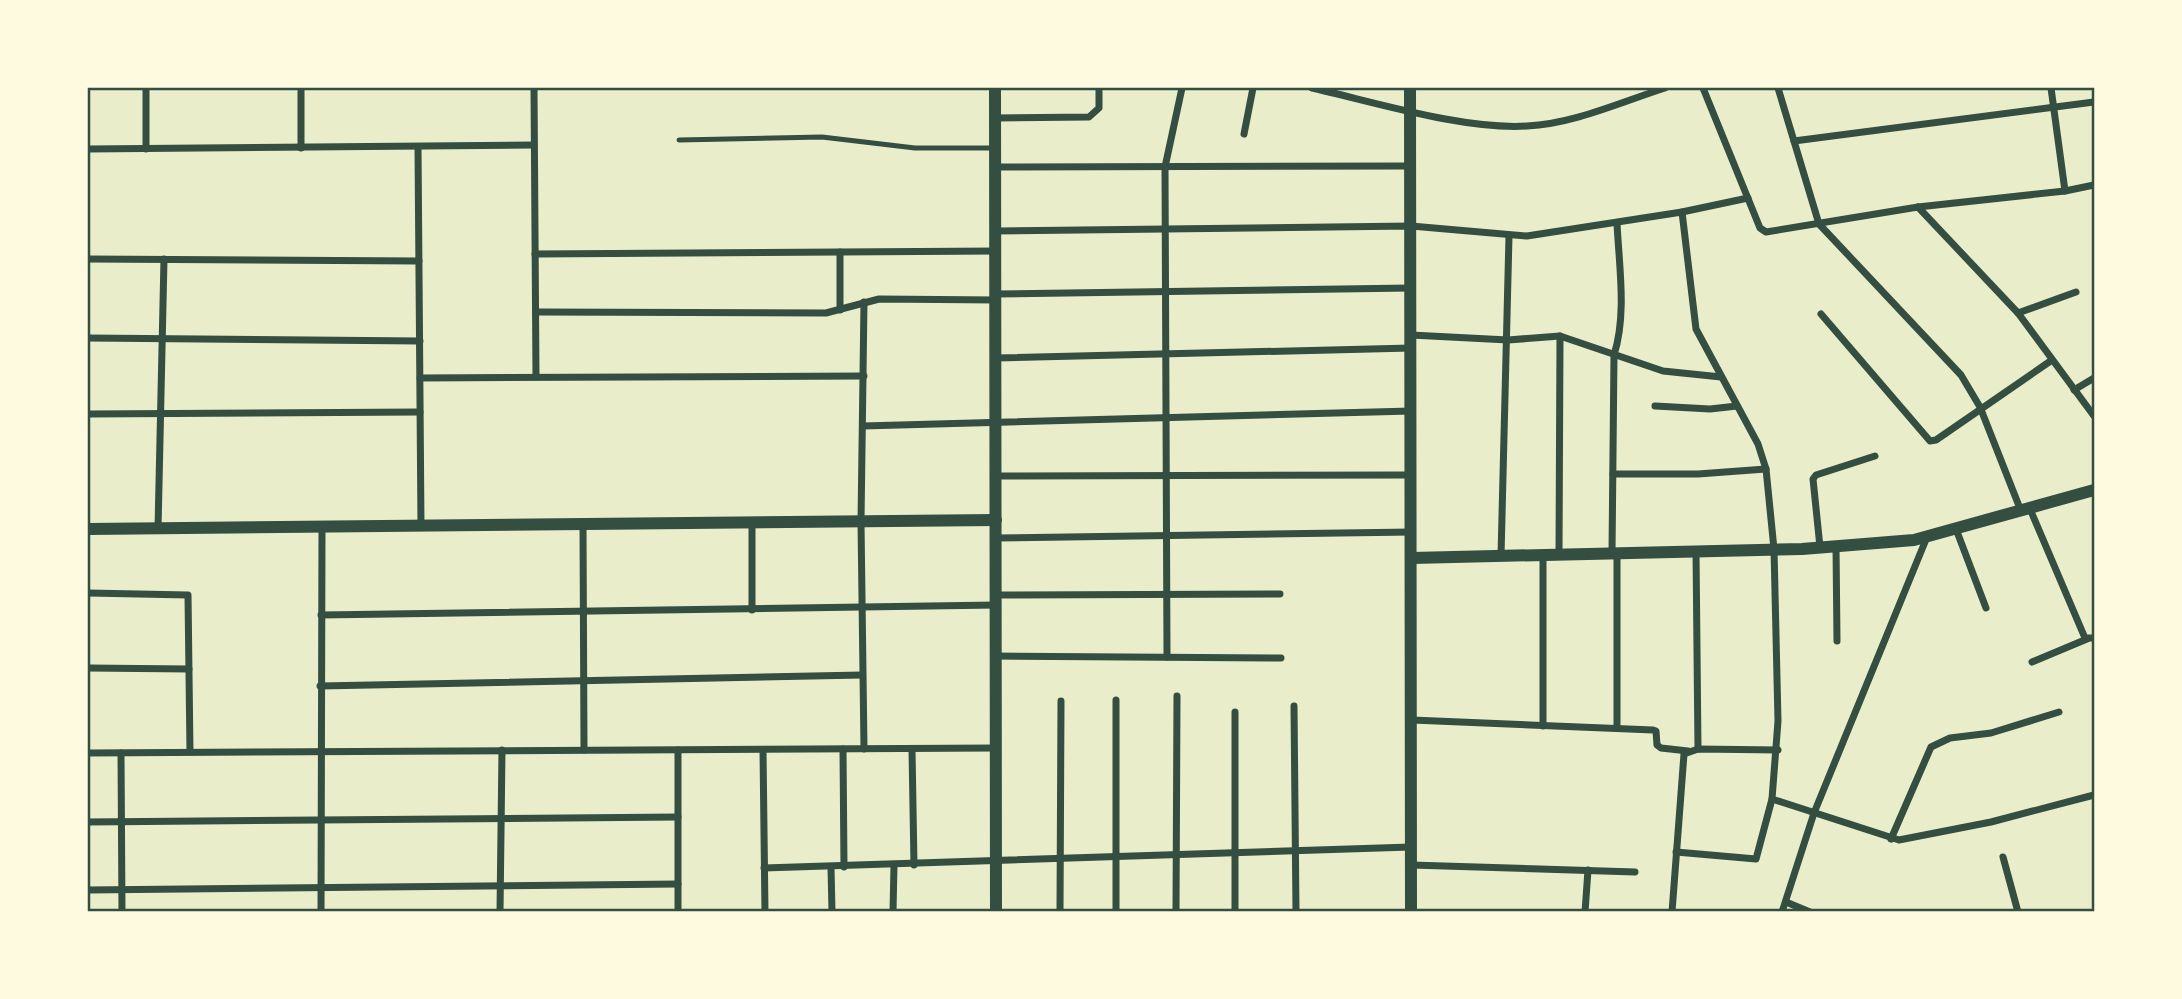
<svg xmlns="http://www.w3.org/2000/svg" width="2182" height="999" viewBox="0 0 2182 999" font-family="Cabin,sans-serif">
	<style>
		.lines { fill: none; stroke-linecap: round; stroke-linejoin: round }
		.service { stroke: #344e41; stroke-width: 5 }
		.minor { stroke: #344e41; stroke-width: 7 }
		.tertiary { stroke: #344e41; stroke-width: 12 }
		.neatline { fill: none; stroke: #344e41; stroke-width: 2.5 }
	</style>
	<rect width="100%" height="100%" fill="#e9edc9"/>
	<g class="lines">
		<polyline class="service" points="679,140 822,137 915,148 996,148"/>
		<g class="minor">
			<polyline points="146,88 146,149"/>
			<polyline points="534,88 536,377"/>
			<path d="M1312 88C1374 102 1464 130 1527 126 1573 124 1621 102 1665 88"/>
			<polyline points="1703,88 1760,228 1766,232 1918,207 2065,191 2094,185"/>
			<polyline points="1778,88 1819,224 1961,375 1980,407 2021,511"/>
			<polyline points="2051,88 2065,191"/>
			<polyline points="995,118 1089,117 1099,108 1099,88"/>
			<polyline points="1244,134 1253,88"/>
			<polyline points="1794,141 2094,102"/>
			<polyline points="418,147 421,527"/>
			<polyline points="301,148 301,88"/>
			<polyline points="88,149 534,145"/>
			<polyline points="995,167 1411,166"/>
			<polyline points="1918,207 2018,313 2094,416"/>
			<polyline points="1682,212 1696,329 1758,444 1766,469 1774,549 1778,721 1772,799 1899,840 1991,822 2094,795"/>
			<polyline points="996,231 1411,226 1527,236 1682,212 1748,198"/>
			<polyline points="535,254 996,251"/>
			<polyline points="88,259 419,261"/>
			<polyline points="996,294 1411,288"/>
			<polyline points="840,310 840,252"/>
			<polyline points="536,312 826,313 879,299 996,300"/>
			<polyline points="2018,313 2076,292"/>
			<polyline points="1821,314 1930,441 1936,440 2052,360"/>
			<polyline points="1411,335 1508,340 1560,336 1663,371 1721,377"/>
			<polyline points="88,338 420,341"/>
			<polyline points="996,358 1411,348"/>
			<polyline points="420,378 864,376"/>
			<polyline points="2074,390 2094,378"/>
			<polyline points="1655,406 1710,409 1737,406"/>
			<polyline points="88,414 420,412"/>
			<polyline points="863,426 1411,411"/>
			<polyline points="1613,474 1698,474 1766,469"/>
			<polyline points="996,476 1411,475"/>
			<polyline points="2030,509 2085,638 2094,638"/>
			<polyline points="752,523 752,610"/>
			<polyline points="583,525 584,750"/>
			<polyline points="158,529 164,259"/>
			<polyline points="1956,529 1986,608"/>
			<polyline points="996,538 1412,532"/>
			<polyline points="1836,546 1837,641"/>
			<polyline points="1820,547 1813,479 1816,475 1875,456"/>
			<polyline points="1696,551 1698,749"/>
			<path d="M1612 553 1614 355C1627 314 1619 266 1617 223"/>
			<polyline points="1559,555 1560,336"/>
			<polyline points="1501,556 1509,236"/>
			<polyline points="88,593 188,595 190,752"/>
			<polyline points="996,595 1280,594"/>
			<polyline points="321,615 996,605"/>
			<polyline points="996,656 1281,658"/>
			<polyline points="1167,657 1165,167 1182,88"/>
			<polyline points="2032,662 2087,639"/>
			<polyline points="88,668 189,669"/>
			<polyline points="320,686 862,675"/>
			<polyline points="1116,700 1116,912"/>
			<polyline points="1294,706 1296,912"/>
			<polyline points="1235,712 1235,912"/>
			<polyline points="1412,720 1653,730 1656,731 1657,745 1661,748 1688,751"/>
			<polyline points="1543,726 1543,555"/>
			<polyline points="1617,728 1617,553"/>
			<polyline points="843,749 844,867"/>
			<polyline points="864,749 861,522 864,302"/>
			<polyline points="912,749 914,865"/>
			<polyline points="678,750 678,912"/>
			<polyline points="763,750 765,912"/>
			<polyline points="88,753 996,748"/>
			<polyline points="121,753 122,912"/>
			<polyline points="88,822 678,817"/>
			<polyline points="1891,839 1931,747 1950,738 1991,733 2059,712"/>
			<polyline points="1676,852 1756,859 1772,799"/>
			<polyline points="2003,857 2018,912"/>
			<polyline points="1411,865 1635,872"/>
			<polyline points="831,867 832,912"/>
			<polyline points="764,868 1411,847"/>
			<polyline points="88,890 678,884"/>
			<polyline points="1786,902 1810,912"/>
			<polyline points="321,912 322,529"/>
			<polyline points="500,912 502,750"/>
			<polyline points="893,912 894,865"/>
			<polyline points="1060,912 1061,701"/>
			<polyline points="1176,912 1177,696"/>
			<polyline points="1585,912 1588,870"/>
			<polyline points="1672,912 1684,754 1698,749 1778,750"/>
			<polyline points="1782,912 1814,813 1927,537"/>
		</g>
		<g class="tertiary">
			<polyline points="995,88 996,912"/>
			<polyline points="1410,88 1411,912"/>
			<polyline points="88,529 996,520"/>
			<polyline points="1412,558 1802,549 1914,540 2094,490"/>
		</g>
	</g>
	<rect width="2182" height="999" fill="none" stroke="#fefae0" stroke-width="178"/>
	<rect x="89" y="89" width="2004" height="821" class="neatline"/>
</svg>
